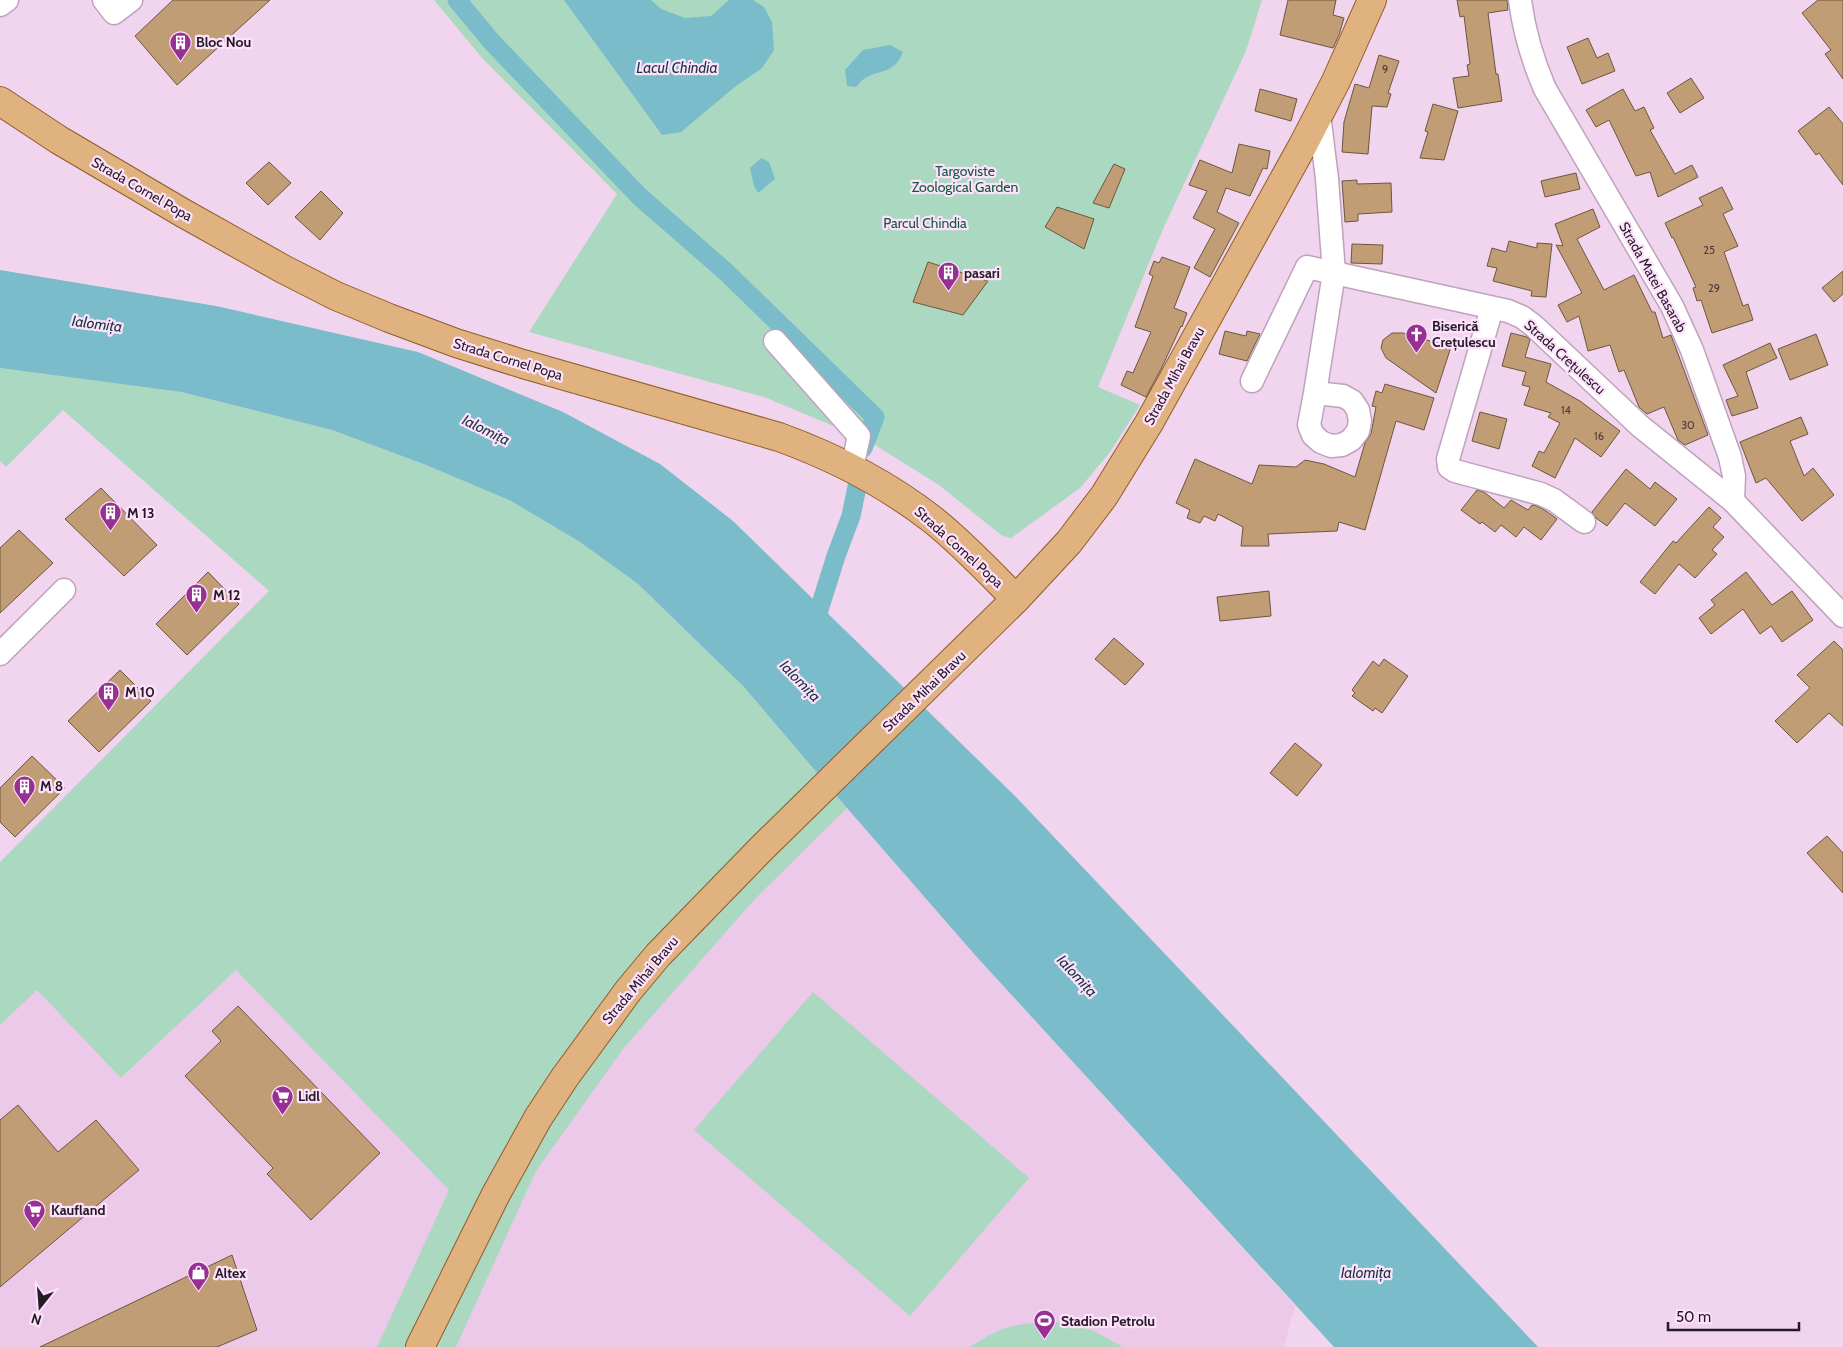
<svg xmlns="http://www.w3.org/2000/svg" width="1843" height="1347" viewBox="0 0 1843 1347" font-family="Cabin,sans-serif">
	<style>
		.built { fill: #ecc9e9 }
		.green { fill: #aad8c0 }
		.water { fill: #7abcc9 }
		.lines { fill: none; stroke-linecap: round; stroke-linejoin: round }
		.canal { stroke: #7abcc9; stroke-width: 19 }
		.building { fill: #c19d75; stroke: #6d563e }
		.minor-casing { stroke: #bfa3bd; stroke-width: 25 }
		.major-casing { stroke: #915c28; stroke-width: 30 }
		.minor { stroke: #fff; stroke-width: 22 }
		.major { stroke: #e0b27f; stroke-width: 28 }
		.labels { text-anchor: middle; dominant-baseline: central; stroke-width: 4.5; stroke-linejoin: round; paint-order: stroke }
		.number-label { font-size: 11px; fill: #4c3c39 }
		.poi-label { font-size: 14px; font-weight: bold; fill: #251b25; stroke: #fee1fc; text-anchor: start }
		.park-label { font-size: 14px; fill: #13573c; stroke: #fee1fc }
		.street-label { font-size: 14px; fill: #251b25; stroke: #fee1fc }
		.water-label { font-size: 15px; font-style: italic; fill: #15363d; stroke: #fee1fc }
	</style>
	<rect width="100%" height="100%" fill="#f1d4ee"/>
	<g class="built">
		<polygon points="847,808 975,955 1295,1306 1284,1347 456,1347 536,1171 623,1049 755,899"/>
		<polygon points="236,969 449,1190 377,1347 0,1347 0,1025 37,990 122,1078"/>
	</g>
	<g class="green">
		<polygon points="434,0 1262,0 1246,51 1163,229 1098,387 1140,405 1110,452 1080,488 1011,538 1001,535 939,485 867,440 764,397 529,332 617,194 483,59"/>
		<polygon points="0,368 181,392 332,430 426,465 511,501 580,542 638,584 744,687 847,808 755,899 623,1049 536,1171 456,1347 377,1347 449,1190 236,970 121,1078 37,990 0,1025 0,862 269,591 63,410 6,467 0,461"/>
		<polygon points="813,992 1029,1178 910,1316 694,1130"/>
		<path d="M1057 1322 1092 1330 1123 1347H970C1003 1325 1018 1323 1057 1322Z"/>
	</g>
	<g class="water">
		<polygon points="564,0 651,0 661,9 685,18 711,16 729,0 753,0 764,7 772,22 774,50 762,68 736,86 681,132 662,135"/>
		<path d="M890 45 903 52C893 79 871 66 856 87L847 86 845 70 863 50Z"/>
		<polygon points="761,158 769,162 775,179 758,193 754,186 750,168"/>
		<polygon points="0,270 216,306 418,352 563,412 660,464 733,521 1016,797 1538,1347 1334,1347 975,955 847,808 744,687 638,584 580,542 511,501 426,465 332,430 181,392 0,368"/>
	</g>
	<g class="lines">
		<g class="canal">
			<polyline points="457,0 491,41 639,196 726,272 875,417 863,448"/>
			<polyline points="813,629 836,556 851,516 858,482"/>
		</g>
	</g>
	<g class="building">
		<polygon points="173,0 270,0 177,85 135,36"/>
		<polygon points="1288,0 1336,0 1333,15 1344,18 1339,35 1333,48 1280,35"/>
		<polygon points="1457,0 1507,0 1508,10 1488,13 1496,74 1498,74 1502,101 1458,108 1453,78 1469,76 1467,65 1470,64 1464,16 1460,17"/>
		<polygon points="1818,0 1843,0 1843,79 1825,54 1831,50 1802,13"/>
		<polygon points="1588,38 1597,58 1608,53 1615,71 1582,84 1567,47"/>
		<polygon points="1379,55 1399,61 1388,93 1391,94 1387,107 1372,106 1368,154 1342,152 1344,122 1355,84 1369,88"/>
		<polygon points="1691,78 1704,98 1680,113 1667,93"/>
		<polygon points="1260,89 1297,99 1291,121 1255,111"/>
		<polygon points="1623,89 1635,111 1644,107 1654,128 1650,130 1675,174 1692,165 1698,177 1658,197 1650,172 1636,176 1609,120 1596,127 1586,110"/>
		<polygon points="1433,104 1458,111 1444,160 1420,158 1428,132 1425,131"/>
		<polygon points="1829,107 1843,124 1843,185 1819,153 1816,155 1798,131"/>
		<polygon points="1239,144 1270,151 1267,169 1263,168 1250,196 1226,188 1217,212 1239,223 1210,277 1194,268 1215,229 1193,218 1207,191 1189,185 1200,160 1232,173"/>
		<polygon points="269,162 291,183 268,205 246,183"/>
		<polygon points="1114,164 1125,169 1109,208 1093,203"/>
		<polygon points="1576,173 1580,189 1545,197 1541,181"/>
		<polygon points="1357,180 1357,184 1391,183 1392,212 1358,214 1358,221 1345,222 1342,181"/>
		<polygon points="1722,187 1733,209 1723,214 1738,246 1724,252 1743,306 1748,304 1753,320 1712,333 1701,300 1697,301 1693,288 1696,287 1673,237 1672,238 1665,223 1703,205 1699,198"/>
		<polygon points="321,191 343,213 320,240 295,217"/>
		<polygon points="1057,207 1094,219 1084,249 1045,227"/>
		<polygon points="1593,209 1600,227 1577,239 1588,260 1604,290 1634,275 1652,312 1655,312 1663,338 1671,335 1708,435 1685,445 1678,440 1664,407 1647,414 1639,407 1624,370 1619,372 1610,345 1588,351 1579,316 1567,322 1558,305 1582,293 1556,245 1563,246 1555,224"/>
		<polygon points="1509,241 1537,248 1537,243 1552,244 1546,297 1531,296 1532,291 1493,281 1497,268 1487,266 1492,248 1506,252"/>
		<polygon points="1352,244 1383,245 1382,264 1351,263"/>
		<polygon points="1162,257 1190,267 1174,308 1187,313 1182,327 1181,326 1162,367 1146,397 1121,385 1127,371 1133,373 1151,332 1135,327 1153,276 1149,274 1154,261 1159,263"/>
		<polygon points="928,262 988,281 963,315 913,302"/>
		<polygon points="1843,271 1843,294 1834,302 1822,288"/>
		<polygon points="1225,331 1246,336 1247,331 1260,334 1247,361 1219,354"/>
		<polygon points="1392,333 1403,333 1451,347 1436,393 1386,358 1381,348 1383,340"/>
		<polygon points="1511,333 1527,337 1530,340 1525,357 1551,364 1546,382 1580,401 1620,431 1601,457 1575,438 1555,478 1532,466 1539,451 1544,453 1560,423 1548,417 1551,413 1524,405 1530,387 1522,385 1526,372 1502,366"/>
		<polygon points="1816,334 1828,365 1790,380 1778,349"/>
		<polygon points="1770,343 1777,358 1746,372 1758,408 1732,416 1726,400 1738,396 1723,365"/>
		<polygon points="1385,384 1434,398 1424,430 1396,421 1365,530 1339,522 1337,531 1268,534 1269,546 1241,546 1243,527 1218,514 1215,521 1204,516 1200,523 1187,518 1190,510 1176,503 1195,459 1252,484 1259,465 1296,467 1305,460 1324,464 1355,477 1365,443 1371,434 1376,407 1372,406 1376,391 1382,393"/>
		<polygon points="1480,412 1507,419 1499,449 1472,441"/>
		<polygon points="1801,417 1808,434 1790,441 1804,476 1813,468 1834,495 1802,521 1766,478 1756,483 1740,442"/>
		<polygon points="1626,469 1650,489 1655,482 1677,499 1655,526 1625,503 1607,526 1596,518 1592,512"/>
		<polygon points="101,488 157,545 124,576 65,519"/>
		<polygon points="1477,490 1484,492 1504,508 1511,500 1528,510 1532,505 1537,506 1546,511 1557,519 1541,540 1524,527 1516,537 1501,525 1495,532 1482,522 1480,524 1461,510"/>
		<polygon points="1709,507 1721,518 1713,527 1724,537 1712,550 1717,554 1695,578 1679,564 1655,594 1640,582 1673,541 1676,543"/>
		<polygon points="19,530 53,563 0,613 0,548"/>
		<polygon points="208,572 239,604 187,655 156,624"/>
		<polygon points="1746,572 1772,605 1792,591 1813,620 1782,642 1771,626 1760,634 1743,609 1711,634 1699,618 1715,605 1711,600"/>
		<polygon points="1269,591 1271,616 1220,621 1217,597"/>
		<polygon points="1114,638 1144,664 1125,685 1095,659"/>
		<polygon points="1834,641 1843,650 1843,726 1829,713 1797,743 1775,721 1810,688 1797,675"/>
		<polygon points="1384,659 1408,676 1382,713 1375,708 1373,711 1352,696 1355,693 1352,690 1373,661 1379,666"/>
		<polygon points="120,670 151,701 99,752 68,721"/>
		<polygon points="1295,743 1322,765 1297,796 1270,773"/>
		<polygon points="32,756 65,788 15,837 0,822 0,788"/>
		<polygon points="1827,836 1843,853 1843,893 1807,853"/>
		<polygon points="238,1006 380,1153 311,1220 267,1174 273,1168 185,1076 221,1041 212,1031"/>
		<polygon points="18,1105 58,1152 96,1120 139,1170 0,1287 0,1120"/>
		<polygon points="232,1255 257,1330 217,1347 40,1347"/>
	</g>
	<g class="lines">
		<defs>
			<g id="minor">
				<polyline points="104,0 114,13 131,0"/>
				<path d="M1520 0C1524 32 1532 59 1545 89L1672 306 1692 350 1730 457 1734 476 1733 501"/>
				<polyline points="0,5 7,0"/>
				<polyline points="1492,308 1448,459 1449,467 1455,471 1541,494 1554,500 1584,522"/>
				<polyline points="775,341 859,436 852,468"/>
				<polyline points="1252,381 1307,267 1508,311 1522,317 1534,326 1640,426 1733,501 1843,616"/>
				<polyline points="1315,393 1343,396 1352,401 1358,410 1360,421 1358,431 1351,440 1342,445 1331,446 1321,442 1313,435 1309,425 1315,393 1334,273 1327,179 1319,114"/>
				<polyline points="0,654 64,590"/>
			</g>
			<g id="major">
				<path d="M0 101 59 140 183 213 283 269 336 296 389 318 456 343 523 364 779 437C834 457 887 484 933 520 963 544 989 572 1016 599"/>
				<polyline points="420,1347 496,1194 538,1118 565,1077 628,991 658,955 762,848 1016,599 1069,542 1104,496 1149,423 1303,145 1336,81 1372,0"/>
			</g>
		</defs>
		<use href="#minor" class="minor-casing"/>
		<use href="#major" class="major-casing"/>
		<use href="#minor" class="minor"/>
		<use href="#major" class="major"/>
	</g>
	<defs>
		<symbol id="building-pin" viewBox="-11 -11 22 30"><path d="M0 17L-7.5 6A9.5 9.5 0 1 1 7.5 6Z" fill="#983094" stroke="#fee1fc"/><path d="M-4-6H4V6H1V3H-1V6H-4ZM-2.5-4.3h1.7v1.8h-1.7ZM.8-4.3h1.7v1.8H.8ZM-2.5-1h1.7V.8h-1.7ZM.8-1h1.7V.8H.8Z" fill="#fff"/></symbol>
		<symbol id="church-pin" viewBox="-11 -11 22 30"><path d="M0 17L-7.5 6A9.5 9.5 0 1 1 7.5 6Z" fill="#983094" stroke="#fee1fc"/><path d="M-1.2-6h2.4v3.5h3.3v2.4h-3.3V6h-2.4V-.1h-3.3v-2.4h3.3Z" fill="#fff"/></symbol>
		<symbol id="supermarket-pin" viewBox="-11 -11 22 30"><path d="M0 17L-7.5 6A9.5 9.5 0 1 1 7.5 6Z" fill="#983094" stroke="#fee1fc"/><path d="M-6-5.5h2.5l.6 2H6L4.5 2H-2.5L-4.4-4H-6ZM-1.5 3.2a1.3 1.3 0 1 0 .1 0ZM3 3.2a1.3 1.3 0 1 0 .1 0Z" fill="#fff"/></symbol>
		<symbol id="shop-pin" viewBox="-11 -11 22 30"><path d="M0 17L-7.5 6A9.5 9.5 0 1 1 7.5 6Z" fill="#983094" stroke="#fee1fc"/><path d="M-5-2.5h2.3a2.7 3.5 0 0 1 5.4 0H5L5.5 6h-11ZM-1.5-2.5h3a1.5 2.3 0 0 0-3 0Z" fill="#fff"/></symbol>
		<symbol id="stadium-pin" viewBox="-11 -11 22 30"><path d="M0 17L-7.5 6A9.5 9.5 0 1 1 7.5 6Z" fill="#983094" stroke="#fee1fc"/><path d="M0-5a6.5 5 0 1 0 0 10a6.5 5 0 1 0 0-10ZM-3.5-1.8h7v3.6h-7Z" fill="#fff"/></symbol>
	</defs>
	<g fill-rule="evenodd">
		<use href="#building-pin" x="168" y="30" width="25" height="34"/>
		<use href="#building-pin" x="936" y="260" width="25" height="34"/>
		<use href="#church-pin" x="1404" y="322" width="25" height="34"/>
		<use href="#building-pin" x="98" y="500" width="25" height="34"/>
		<use href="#building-pin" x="184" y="582" width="25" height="34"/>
		<use href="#building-pin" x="96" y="680" width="25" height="34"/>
		<use href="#building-pin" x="12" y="774" width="25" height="34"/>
		<use href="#supermarket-pin" x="270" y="1084" width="25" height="34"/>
		<use href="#supermarket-pin" x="22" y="1198" width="25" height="34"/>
		<use href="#shop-pin" x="186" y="1260" width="25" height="34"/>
		<use href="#stadium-pin" x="1032" y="1308" width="25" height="34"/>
	</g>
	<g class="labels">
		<g class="number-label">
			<text x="1385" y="69">9</text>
			<text x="1709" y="250">25</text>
			<text x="1714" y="288">29</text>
			<text x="1566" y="410">14</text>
			<text x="1688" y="425">30</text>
			<text x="1599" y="436">16</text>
		</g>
		<g class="poi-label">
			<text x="196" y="42">Bloc Nou</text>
			<text x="964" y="273">pasari</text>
			<text x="1432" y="326">Biserică<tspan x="1432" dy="16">Crețulescu</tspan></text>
			<text x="127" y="513">M 13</text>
			<text x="213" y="595">M 12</text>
			<text x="125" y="692">M 10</text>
			<text x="40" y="786">M 8</text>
			<text x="298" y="1096">Lidl</text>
			<text x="51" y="1210">Kaufland</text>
			<text x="215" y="1273">Altex</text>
			<text x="1061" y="1321">Stadion Petrolu</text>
		</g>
		<g class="park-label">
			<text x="965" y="171">Targoviste<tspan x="965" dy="16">Zoological Garden</tspan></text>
			<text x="925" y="223">Parcul Chindia</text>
		</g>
		<g class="street-label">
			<text transform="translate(142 189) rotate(30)">Strada Cornel Popa</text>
			<text transform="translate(1653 277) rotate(61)">Strada Matei Basarab</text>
			<text transform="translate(1565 357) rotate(42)">Strada Crețulescu</text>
			<text transform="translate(508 359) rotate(17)">Strada Cornel Popa</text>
			<text transform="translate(1174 376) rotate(-61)">Strada Mihai Bravu</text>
			<text transform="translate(959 547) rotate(42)">Strada Cornel Popa</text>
			<text transform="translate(924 691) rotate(-44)">Strada Mihai Bravu</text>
			<text transform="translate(640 980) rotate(-50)">Strada Mihai Bravu</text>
		</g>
		<g class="water-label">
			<text x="677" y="68">Lacul Chindia</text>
			<text transform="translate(97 324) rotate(7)">Ialomița</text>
			<text transform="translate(486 430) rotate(26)">Ialomița</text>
			<text transform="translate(800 681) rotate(46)">Ialomița</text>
			<text transform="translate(1077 976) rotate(47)">Ialomița</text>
			<text x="1366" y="1273">Ialomița</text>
		</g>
	</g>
	<g transform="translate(40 1307) rotate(197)" stroke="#fee1fc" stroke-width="4" paint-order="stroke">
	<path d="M0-4L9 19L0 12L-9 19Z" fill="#251b25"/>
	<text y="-8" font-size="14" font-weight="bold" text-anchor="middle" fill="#251b25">N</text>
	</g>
	<path d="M1668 1322v8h131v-8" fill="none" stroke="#251b25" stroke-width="2.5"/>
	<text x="1676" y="1322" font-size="15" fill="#251b25" stroke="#fee1fc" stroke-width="4" paint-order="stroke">50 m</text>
</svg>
